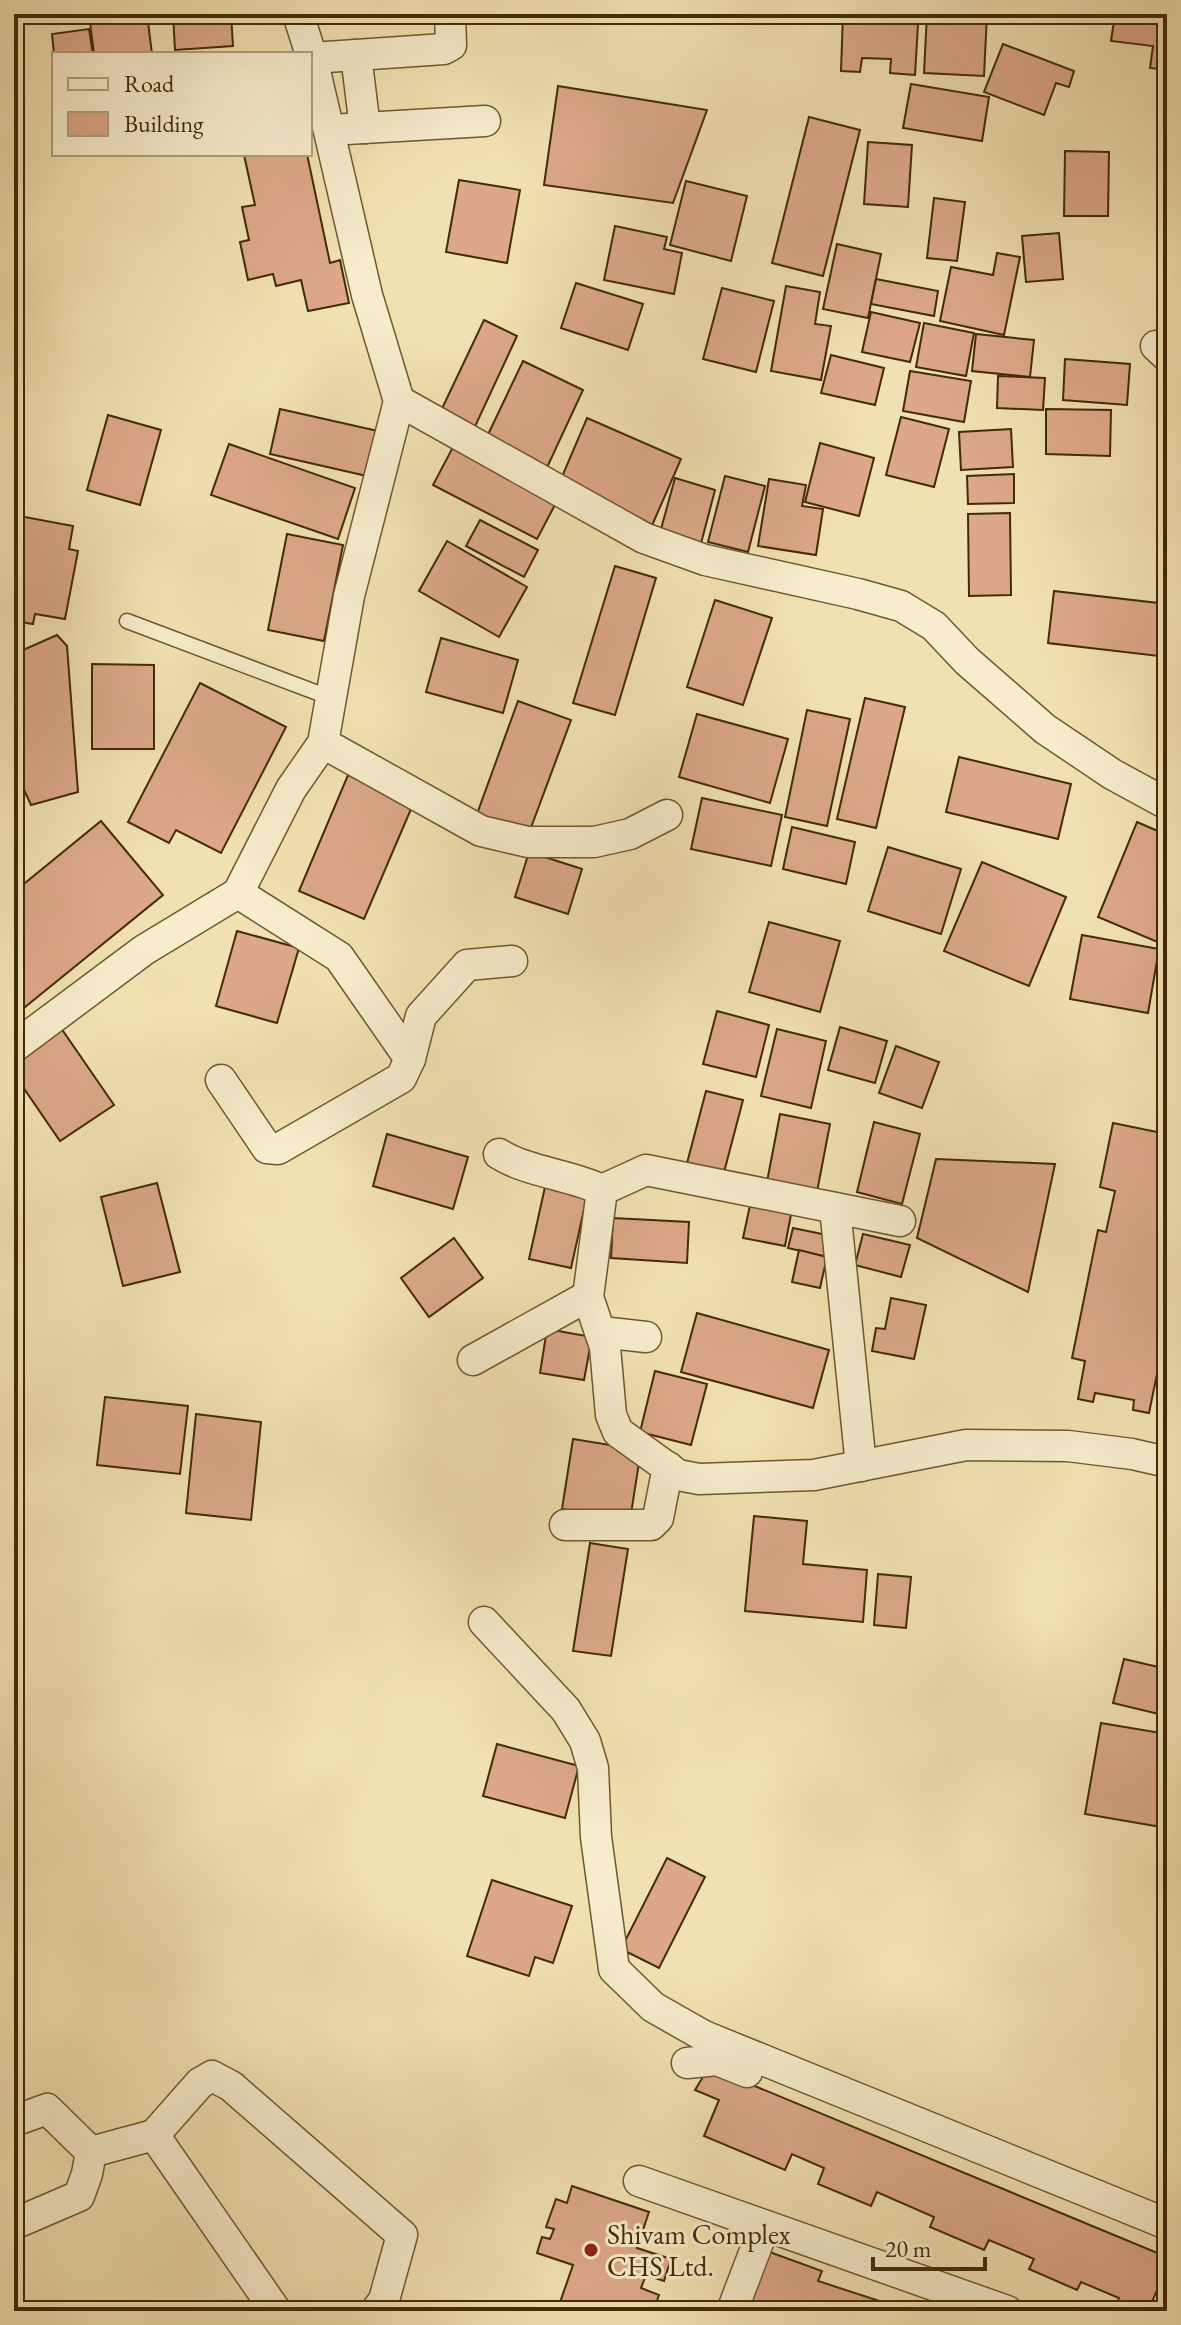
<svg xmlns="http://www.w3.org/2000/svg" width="1181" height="2325" viewBox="0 0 1181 2325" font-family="'EB Garamond',serif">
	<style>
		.building { fill: #dca887; stroke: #412b08; stroke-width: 2 }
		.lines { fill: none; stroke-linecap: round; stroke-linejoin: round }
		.service-casing { stroke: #6d5832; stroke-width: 17 }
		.minor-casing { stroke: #6d5832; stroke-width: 33 }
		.service { stroke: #f7eccc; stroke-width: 14 }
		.minor { stroke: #f7eccc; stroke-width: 30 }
		.poi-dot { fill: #8f2418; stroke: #f7eccc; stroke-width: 3 }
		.labels { text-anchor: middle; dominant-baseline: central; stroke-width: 6; stroke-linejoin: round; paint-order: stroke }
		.poi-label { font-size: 28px; fill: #412b08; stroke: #f7eccc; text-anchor: start }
	</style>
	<rect width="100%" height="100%" fill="#f2e1b0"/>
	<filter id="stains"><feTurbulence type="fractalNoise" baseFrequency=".0025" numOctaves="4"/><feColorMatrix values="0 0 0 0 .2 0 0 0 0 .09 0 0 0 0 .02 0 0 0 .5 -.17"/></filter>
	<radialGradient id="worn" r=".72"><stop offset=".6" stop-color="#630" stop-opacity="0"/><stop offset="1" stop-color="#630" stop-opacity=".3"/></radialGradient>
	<g class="building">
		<polygon points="89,14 147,14 152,54 94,54"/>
		<polygon points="173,14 231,14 233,46 175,50"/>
		<polygon points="843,14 906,14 906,24 918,24 915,75 890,73 891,59 862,58 860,72 841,71"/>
		<polygon points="927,14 987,14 984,76 924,73"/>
		<polygon points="1115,14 1167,14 1167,70 1150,68 1153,46 1111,41"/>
		<polygon points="89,29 93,54 54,54 52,34"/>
		<polygon points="1003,44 1074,71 1069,87 1056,83 1044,115 984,92"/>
		<polygon points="911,84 989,97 982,141 903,128"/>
		<polygon points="558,86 707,110 673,203 544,185"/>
		<polygon points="809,117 860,130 823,276 772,263"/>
		<polygon points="868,142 912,145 908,207 864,204"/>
		<polygon points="1065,151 1109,152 1108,216 1064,216"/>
		<polygon points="249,154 307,154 330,263 340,260 349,303 308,311 301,280 276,286 273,274 248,280 240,242 249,240 242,207 255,205 244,155"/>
		<polygon points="459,180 520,190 507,263 446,252"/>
		<polygon points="686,181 747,196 731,261 670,245"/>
		<polygon points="934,198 965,202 957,261 927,258"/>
		<polygon points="615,226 667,237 664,249 682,253 674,294 604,280"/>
		<polygon points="1059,233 1063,279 1026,282 1022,236"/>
		<polygon points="837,244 881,254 868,318 823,309"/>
		<polygon points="997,253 1020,257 1004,335 940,321 951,267 993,275"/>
		<polygon points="876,279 938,291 934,316 871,304"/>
		<polygon points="576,283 643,304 628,350 561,328"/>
		<polygon points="786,286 820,292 815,324 831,326 821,380 771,371"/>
		<polygon points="722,288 774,301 756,372 703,359"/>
		<polygon points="871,312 920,323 910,362 862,352"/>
		<polygon points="484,320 517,336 472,433 438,417"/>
		<polygon points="924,323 974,333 966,376 916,367"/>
		<polygon points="976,334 1034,340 1030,377 972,371"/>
		<polygon points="831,355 884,368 875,405 821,393"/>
		<polygon points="1065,359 1130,364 1127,405 1063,400"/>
		<polygon points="523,361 583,390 544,474 483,445"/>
		<polygon points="910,371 971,381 964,422 903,411"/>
		<polygon points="998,376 1045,378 1043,410 997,408"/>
		<polygon points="280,409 378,431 367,476 270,454"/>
		<polygon points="1046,409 1111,410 1110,456 1046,454"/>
		<polygon points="108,415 161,430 140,505 87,490"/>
		<polygon points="901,417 949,429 934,487 886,475"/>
		<polygon points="587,418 681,459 650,530 561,479"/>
		<polygon points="1011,429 1013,467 961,470 959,432"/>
		<polygon points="820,443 874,458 859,516 805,502"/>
		<polygon points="229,444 355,488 338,539 211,495"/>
		<polygon points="453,447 557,501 537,539 433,485"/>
		<polygon points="1014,474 1014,503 968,504 967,476"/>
		<polygon points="725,476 765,486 748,552 708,542"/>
		<polygon points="675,478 715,490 699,551 658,540"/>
		<polygon points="769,479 806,485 802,506 823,509 816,555 758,546"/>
		<polygon points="1010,513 1011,595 969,596 968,514"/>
		<polygon points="14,515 73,526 69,549 78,551 65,619 35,614 33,624 14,621"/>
		<polygon points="480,520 538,550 524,577 466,546"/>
		<polygon points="287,534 343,545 324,641 268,630"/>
		<polygon points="447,541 527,587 499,637 419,591"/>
		<polygon points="615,566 656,578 615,715 573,703"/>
		<polygon points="1054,591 1167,604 1167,657 1048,643"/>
		<polygon points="715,600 772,618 743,705 687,687"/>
		<polygon points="57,635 67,646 78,792 31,805 14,768 14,654"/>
		<polygon points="441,638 518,660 503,713 426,692"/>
		<polygon points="92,664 154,665 154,749 92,749"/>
		<polygon points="200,683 286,727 221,853 176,830 169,843 128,822"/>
		<polygon points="865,698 905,707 876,828 837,819"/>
		<polygon points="518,701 571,720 529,833 477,814"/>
		<polygon points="807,710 850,719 827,826 785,817"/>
		<polygon points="697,714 788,739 770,803 679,777"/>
		<polygon points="959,757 1071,784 1058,839 946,812"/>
		<polygon points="348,775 414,802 364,919 299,891"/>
		<polygon points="702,798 782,815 771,866 691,849"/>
		<polygon points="101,821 163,895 14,1016 14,892"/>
		<polygon points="1137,822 1167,835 1167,946 1098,917"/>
		<polygon points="792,827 855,842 846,884 783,869"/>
		<polygon points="888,847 961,869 941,934 868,911"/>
		<polygon points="529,852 582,869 568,914 515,897"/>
		<polygon points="982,862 1066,897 1029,986 944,951"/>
		<polygon points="769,922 840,941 820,1012 749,992"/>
		<polygon points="237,931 299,948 277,1023 216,1006"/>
		<polygon points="1082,935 1159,949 1148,1013 1070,999"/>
		<polygon points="717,1011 769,1025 756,1077 703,1064"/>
		<polygon points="840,1027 887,1041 875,1083 828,1070"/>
		<polygon points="61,1028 114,1105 60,1141 14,1074 14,1060"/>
		<polygon points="777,1029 826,1041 811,1108 761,1096"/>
		<polygon points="896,1046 939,1062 922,1108 879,1093"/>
		<polygon points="706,1091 743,1100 723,1176 686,1167"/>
		<polygon points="780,1114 830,1124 816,1197 766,1187"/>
		<polygon points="874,1122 920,1134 902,1204 857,1192"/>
		<polygon points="1113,1123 1167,1134 1167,1351 1162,1350 1149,1413 1133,1410 1134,1400 1095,1393 1093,1402 1078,1399 1085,1361 1072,1358 1098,1230 1106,1232 1115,1191 1100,1187"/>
		<polygon points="387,1134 468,1157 453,1209 373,1186"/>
		<polygon points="936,1159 1055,1164 1028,1292 917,1238"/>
		<polygon points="157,1183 180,1272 123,1286 101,1197"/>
		<polygon points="545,1187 587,1196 571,1268 529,1259"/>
		<polygon points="752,1196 793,1204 785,1246 743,1238"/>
		<polygon points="613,1218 689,1222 687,1263 611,1258"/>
		<polygon points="793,1228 832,1236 827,1257 788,1248"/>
		<polygon points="863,1234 910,1245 901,1277 855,1265"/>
		<polygon points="454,1238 483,1278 429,1317 401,1278"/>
		<polygon points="799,1250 827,1257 820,1288 792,1282"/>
		<polygon points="891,1298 926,1305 914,1359 872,1351 876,1328 885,1329"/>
		<polygon points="697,1313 829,1350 813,1408 681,1372"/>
		<polygon points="547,1329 592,1337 584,1380 540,1373"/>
		<polygon points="655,1371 707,1384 691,1445 640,1432"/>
		<polygon points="105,1397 188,1406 180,1474 97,1465"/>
		<polygon points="196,1414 261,1422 251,1520 186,1513"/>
		<polygon points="573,1439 641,1450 630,1520 562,1509"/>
		<polygon points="754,1516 807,1521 803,1564 867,1570 863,1622 745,1611"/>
		<polygon points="590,1543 628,1549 611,1656 573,1651"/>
		<polygon points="878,1574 911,1577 906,1628 874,1625"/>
		<polygon points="1124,1659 1167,1669 1167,1716 1113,1703"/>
		<polygon points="1101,1723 1167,1734 1167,1828 1085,1814"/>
		<polygon points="497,1744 579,1766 565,1818 483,1796"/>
		<polygon points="667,1858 705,1877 659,1968 621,1949"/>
		<polygon points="492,1880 572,1906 553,1963 535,1957 529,1976 467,1956"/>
		<polygon points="709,2067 1167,2257 1167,2267 1148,2311 1118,2311 1114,2309 1119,2298 1081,2282 1077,2290 1029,2269 1034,2259 989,2240 984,2250 930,2227 934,2217 877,2192 871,2206 818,2184 824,2168 792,2154 785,2170 704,2136 719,2100 695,2090"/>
		<polygon points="572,2186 649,2212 637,2248 671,2259 664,2281 646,2275 641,2288 659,2295 653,2311 557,2311 573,2265 537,2253 542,2237 550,2239 554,2229 546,2227 556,2199 567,2203"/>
		<polygon points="764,2250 822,2271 818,2281 910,2311 743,2311"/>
	</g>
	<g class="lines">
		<defs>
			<polyline id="service" points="127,621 331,698"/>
			<g id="minor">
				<polyline points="356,55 365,128"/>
				<polyline points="312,58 444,49 451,45 450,14"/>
				<polyline points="329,130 485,121"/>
				<polyline points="1156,346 1167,356"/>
				<polyline points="399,401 644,538 705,560 858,594 901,606 934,626 967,661 1045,729 1112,774 1167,804"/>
				<polyline points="323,743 481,831 528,842 594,842 630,834 667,815"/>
				<polyline points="238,893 339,957 410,1059 421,1016 467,965 512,961"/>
				<polyline points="14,1047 144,950 238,893 291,789 323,743 349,596 399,401 367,295 312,58 298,14"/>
				<polyline points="221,1080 267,1148 278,1149 401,1078 410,1059"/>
				<path d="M499 1154C530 1173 569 1174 602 1190"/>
				<polyline points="835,1208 861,1466"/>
				<polyline points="900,1221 646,1170 602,1190 588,1297 605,1347 611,1415 618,1432 678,1475 699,1479 814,1475 966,1445 1068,1446 1132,1454 1167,1462"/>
				<polyline points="601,1332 646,1337"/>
				<polyline points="473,1360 588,1296"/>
				<polyline points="565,1525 651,1525 658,1518 668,1467"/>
				<polyline points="484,1622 566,1710 585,1741 593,1768 596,1837 614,1969 653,2007 704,2036 1167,2224"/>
				<polyline points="687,2063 717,2060 747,2072"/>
				<polyline points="14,2121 47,2109 91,2152"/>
				<polyline points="91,2152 154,2135"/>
				<polyline points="639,2181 1007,2311"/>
				<polyline points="14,2224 79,2196 87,2174 91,2152"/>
				<polyline points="276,2311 154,2135 200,2083 212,2076 231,2086 402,2235 384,2300 376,2311"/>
				<polyline points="732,2311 764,2227"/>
			</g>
		</defs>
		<use href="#service" class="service-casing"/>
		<use href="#minor" class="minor-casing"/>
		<use href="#service" class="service"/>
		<use href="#minor" class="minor"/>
	</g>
	<circle class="poi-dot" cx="591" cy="2250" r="8"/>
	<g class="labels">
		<g class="poi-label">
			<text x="607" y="2234">Shivam Complex<tspan x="607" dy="32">CHS Ltd.</tspan></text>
		</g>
	</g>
	<rect width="1181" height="2325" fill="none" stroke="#f2e1b0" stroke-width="48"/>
	<rect x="16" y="16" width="1149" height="2293" fill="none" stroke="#412b08" stroke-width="4"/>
	<rect x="24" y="24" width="1133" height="2277" fill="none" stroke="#412b08" stroke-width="2"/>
	<rect x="52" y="52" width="260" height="104" fill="#f7eccc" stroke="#ae9f7e" stroke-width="2"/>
	<rect x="68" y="78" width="40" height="12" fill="#f7eccc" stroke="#ae9f7e" stroke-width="2"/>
	<text x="124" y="92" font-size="24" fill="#412b08">Road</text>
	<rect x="68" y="112" width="40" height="24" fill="#dca887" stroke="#ae9f7e" stroke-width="2"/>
	<text x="124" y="132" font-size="24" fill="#412b08">Building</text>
	<path d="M873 2257v12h112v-12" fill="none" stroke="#412b08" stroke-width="4"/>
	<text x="885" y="2257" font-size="24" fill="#412b08" stroke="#f7eccc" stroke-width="6" paint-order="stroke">20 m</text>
	<rect width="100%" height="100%" filter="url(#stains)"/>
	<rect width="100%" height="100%" fill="url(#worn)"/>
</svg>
